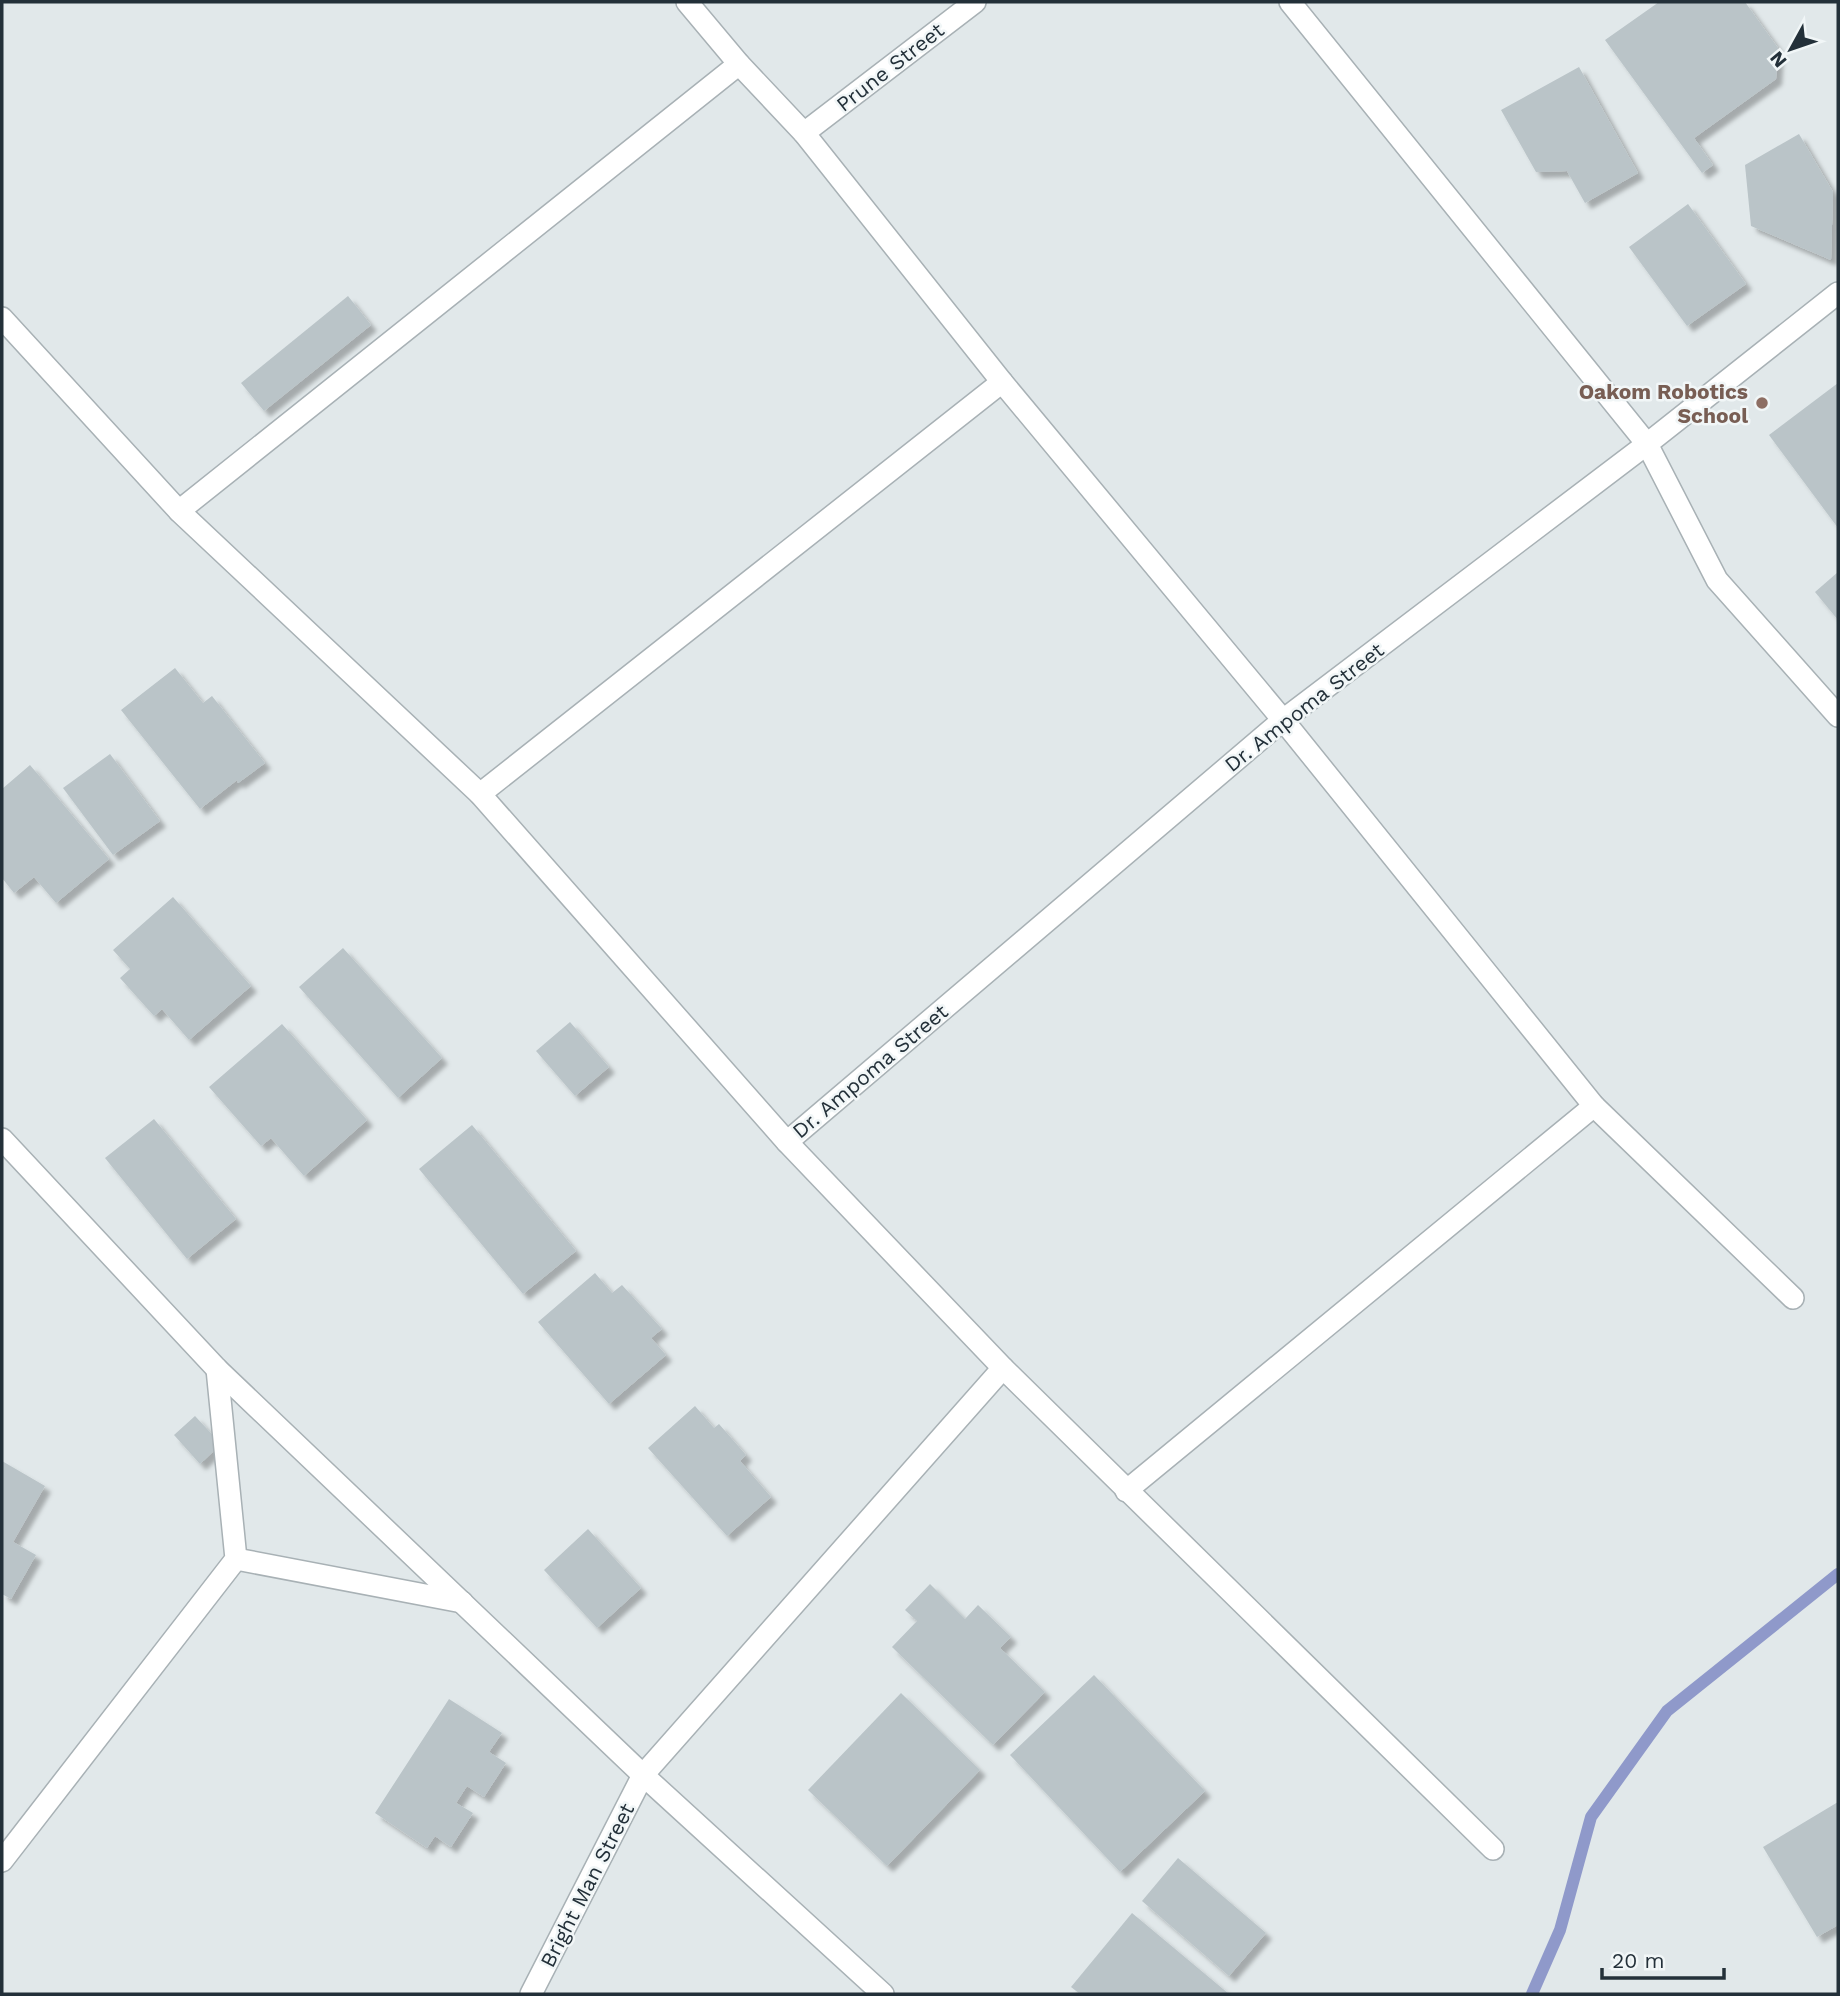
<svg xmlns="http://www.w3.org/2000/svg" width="1840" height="1996" viewBox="0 0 1840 1996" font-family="'Work Sans',sans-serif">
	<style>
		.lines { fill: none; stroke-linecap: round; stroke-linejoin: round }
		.stream { stroke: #8f99ca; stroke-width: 12 }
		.building { fill: #bac4c8; filter: url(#shadow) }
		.minor-casing { stroke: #a8b1b5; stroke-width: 24 }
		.minor { stroke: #fff; stroke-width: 21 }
		.education-dot { fill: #8d6e63; stroke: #f1f6f7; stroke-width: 2.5 }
		.labels { text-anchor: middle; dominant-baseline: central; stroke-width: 5; stroke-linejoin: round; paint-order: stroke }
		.street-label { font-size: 21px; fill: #233039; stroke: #f1f6f7 }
		.education-label { font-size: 21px; font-weight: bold; fill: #785e54; stroke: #f1f6f7; text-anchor: end }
	</style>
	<defs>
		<filter id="shadow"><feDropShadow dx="6" dy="6" stdDeviation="2" flood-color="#0004"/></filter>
	</defs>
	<rect width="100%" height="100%" fill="#e1e8ea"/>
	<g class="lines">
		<polyline class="stream" points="1532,1994 1560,1930 1591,1817 1667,1711 1838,1574"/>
	</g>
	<g class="building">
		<polygon points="1659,2 1745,2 1778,48 1776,79 1694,138 1713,165 1702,173 1605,40"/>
		<polygon points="1579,67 1638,173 1585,203 1567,171 1536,172 1501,110"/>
		<polygon points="1799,134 1833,192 1831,260 1751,226 1745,165"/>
		<polygon points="1688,204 1746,284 1687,326 1629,247"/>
		<polygon points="348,296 371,325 264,411 241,383"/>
		<polygon points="1838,383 1838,528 1769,435"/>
		<polygon points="1838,572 1838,620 1815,592"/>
		<polygon points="175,668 203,703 212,696 265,763 238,783 237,780 200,809 121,710"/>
		<polygon points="110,754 160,821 113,855 63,788"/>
		<polygon points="30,765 109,859 56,903 34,877 14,893 2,878 2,789"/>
		<polygon points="173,897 251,986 189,1040 162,1009 154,1016 120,978 130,969 113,950"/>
		<polygon points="343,948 442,1058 398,1098 299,987"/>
		<polygon points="570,1022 609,1067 575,1096 536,1051"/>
		<polygon points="282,1024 367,1120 304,1176 271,1138 261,1146 209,1087"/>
		<polygon points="154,1119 236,1219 187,1259 105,1158"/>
		<polygon points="472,1125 576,1251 523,1294 419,1169"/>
		<polygon points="595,1273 612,1293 622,1285 662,1329 651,1338 666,1355 609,1404 538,1322"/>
		<polygon points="695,1406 714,1428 719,1424 746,1455 740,1461 771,1497 727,1536 648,1448"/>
		<polygon points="195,1416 221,1444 200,1464 174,1435"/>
		<polygon points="2,1461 45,1486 13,1542 36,1555 11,1599 2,1594"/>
		<polygon points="588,1529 641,1588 597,1628 544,1570"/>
		<polygon points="930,1584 965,1619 978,1605 1011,1637 1000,1648 1045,1692 993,1745 892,1647 917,1621 905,1610"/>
		<polygon points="1094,1675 1205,1791 1120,1872 1010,1755"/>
		<polygon points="901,1693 980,1770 887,1866 808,1790"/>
		<polygon points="449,1699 502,1733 489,1752 506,1763 484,1797 467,1786 456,1803 473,1813 451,1847 435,1836 427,1848 375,1813"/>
		<polygon points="1838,1802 1838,1925 1817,1937 1763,1847"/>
		<polygon points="1178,1858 1266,1933 1229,1976 1142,1901"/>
		<polygon points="1132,1913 1229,1994 1080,1994 1071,1987"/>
	</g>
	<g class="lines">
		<defs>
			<g id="minor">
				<polyline points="687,2 739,64 804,133 1002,382 1283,720 1594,1106 1793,1298"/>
				<polyline points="1290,2 1647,444 1717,580 1838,716"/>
				<polyline points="804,133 975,2"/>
				<polyline points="2,318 179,511 480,794 787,1142 1003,1368 1493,1849"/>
				<polyline points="179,511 739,64"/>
				<polyline points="480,794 1002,382"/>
				<polyline points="2,1139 217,1369 643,1775 883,1994"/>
				<polyline points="787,1142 1283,720 1647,444 1838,293"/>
				<polyline points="1126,1491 1594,1106"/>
				<polyline points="236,1559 462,1602"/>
				<polyline points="2,1861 236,1559 217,1369"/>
				<polyline points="531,1994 643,1775 1003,1368"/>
			</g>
		</defs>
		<use href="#minor" class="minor-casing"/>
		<use href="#minor" class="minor"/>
	</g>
	<circle class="education-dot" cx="1762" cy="403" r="7"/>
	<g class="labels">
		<g class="street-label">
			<text transform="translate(890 67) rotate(-38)">Prune Street</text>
			<text transform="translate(1304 707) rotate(-38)">Dr. Ampoma Street</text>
			<text transform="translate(870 1071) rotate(-40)">Dr. Ampoma Street</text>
			<text transform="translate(587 1885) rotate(-63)">Bright Man Street</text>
		</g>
		<g class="education-label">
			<text x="1748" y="391">Oakom Robotics<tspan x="1748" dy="24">School</tspan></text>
		</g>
	</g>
	<rect width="1840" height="1996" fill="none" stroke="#233039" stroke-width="7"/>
	<g transform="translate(1791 49) rotate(230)" stroke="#f1f6f7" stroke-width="5" paint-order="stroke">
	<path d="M0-5L12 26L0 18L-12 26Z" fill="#233039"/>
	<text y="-10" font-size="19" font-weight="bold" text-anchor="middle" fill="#233039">N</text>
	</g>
	<path d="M1602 1968v10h122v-10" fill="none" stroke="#233039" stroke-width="3.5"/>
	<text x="1612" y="1968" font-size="21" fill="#233039" stroke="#f1f6f7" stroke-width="5" paint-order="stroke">20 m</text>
</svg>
